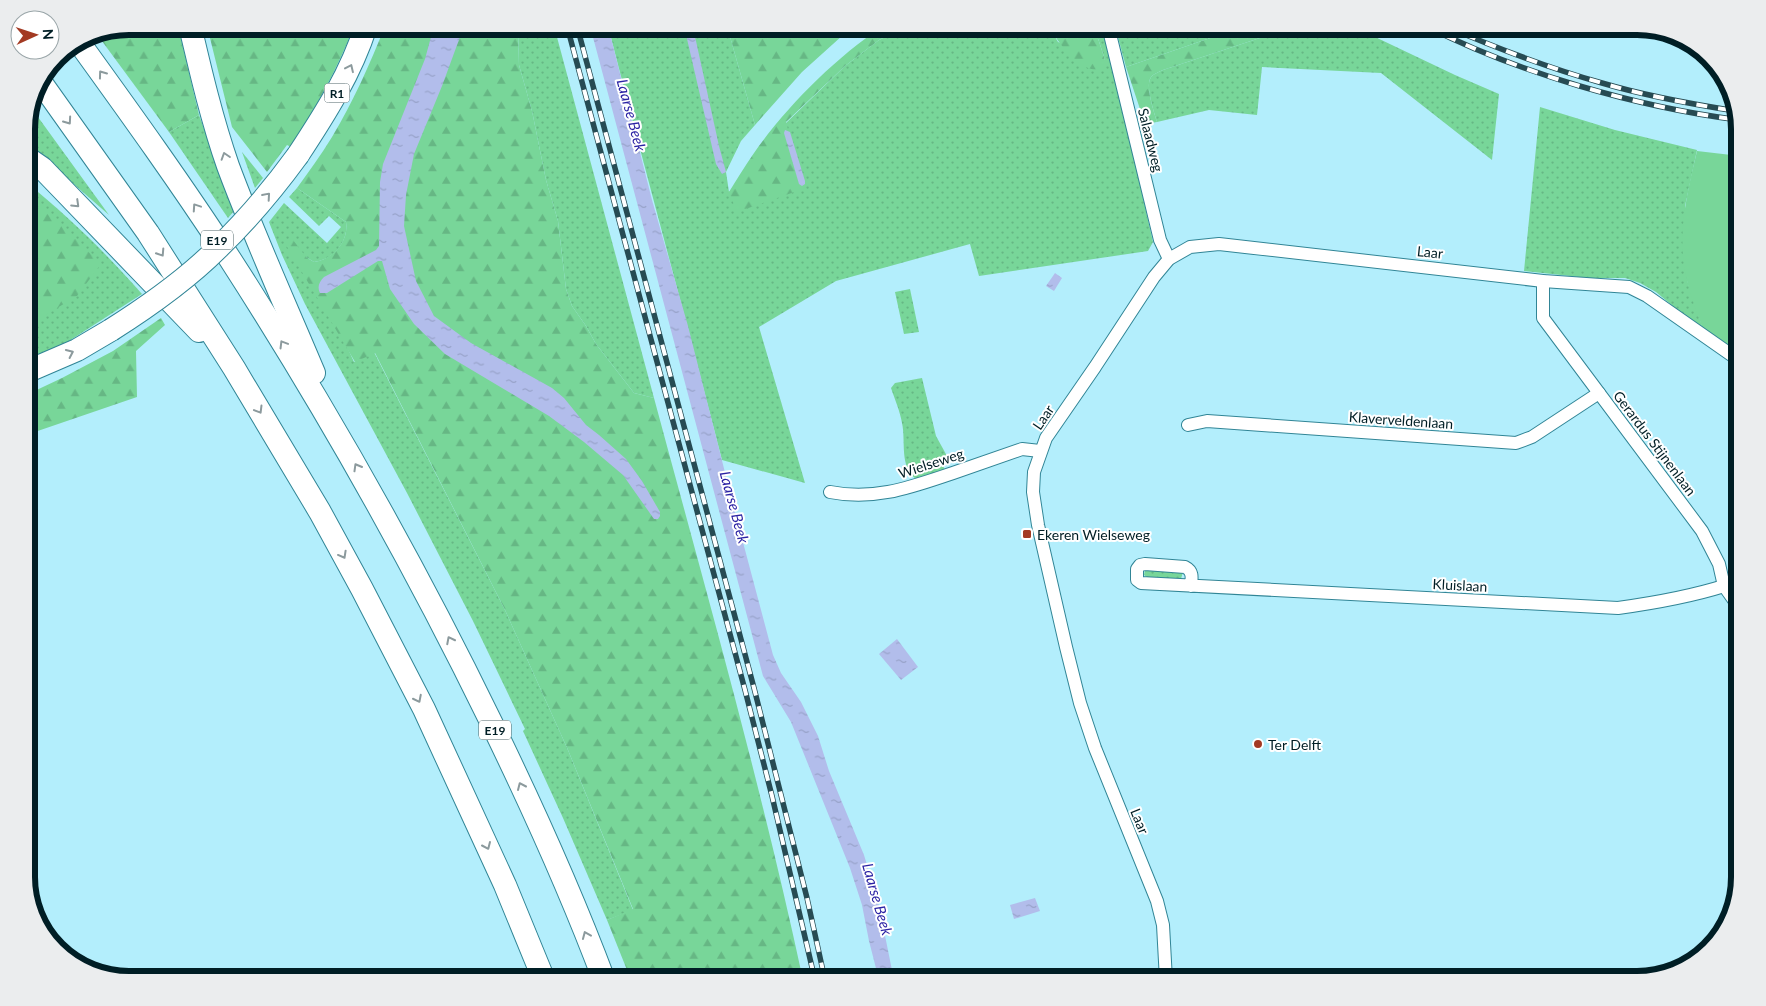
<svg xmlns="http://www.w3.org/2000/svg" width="1766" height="1006" viewBox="0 0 1766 1006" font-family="Lato,sans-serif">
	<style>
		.grass { fill: url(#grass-dots) }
		.forest { fill: url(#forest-firs) }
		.pitch { fill: #78d699 }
		.water { fill: url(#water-ripples) }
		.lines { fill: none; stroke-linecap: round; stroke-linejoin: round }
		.street-casing { stroke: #318596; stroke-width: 14 }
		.highway-casing { stroke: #318596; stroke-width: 24 }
		.street { stroke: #fff; stroke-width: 12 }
		.highway { stroke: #fff; stroke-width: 22 }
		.rail-casing { stroke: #274b53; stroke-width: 5.5 }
		.rail { stroke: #fff; stroke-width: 4; stroke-dasharray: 11; stroke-linecap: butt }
		.highway-bridge-casing { stroke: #318596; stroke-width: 24; stroke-linecap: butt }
		.highway-bridge { stroke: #fff; stroke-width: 22 }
		.oneway { stroke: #8c9a9d }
		.poi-dot { fill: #a33a23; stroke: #fff; stroke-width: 2 }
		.labels { text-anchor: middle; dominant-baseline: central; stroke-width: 4; stroke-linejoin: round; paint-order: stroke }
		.shield { fill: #fff; stroke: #4c6266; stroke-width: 1 }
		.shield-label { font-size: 12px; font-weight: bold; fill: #001e25 }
		.street-label { font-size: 14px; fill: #001e25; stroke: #fff }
		.poi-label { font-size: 14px; fill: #001e25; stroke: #fff; text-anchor: start }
		.water-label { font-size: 15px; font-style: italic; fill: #2b23a4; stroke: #fff }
		.rim { fill: none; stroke: #001e25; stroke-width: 6 }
	</style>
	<defs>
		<pattern id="grass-dots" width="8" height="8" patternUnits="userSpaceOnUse" patternTransform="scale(1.25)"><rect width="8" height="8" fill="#78d699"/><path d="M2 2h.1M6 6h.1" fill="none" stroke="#66b784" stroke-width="1.8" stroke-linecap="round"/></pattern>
		<pattern id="forest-firs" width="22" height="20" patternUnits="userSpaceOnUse" patternTransform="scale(1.25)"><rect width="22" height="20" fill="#78d699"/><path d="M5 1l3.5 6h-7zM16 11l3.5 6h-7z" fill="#66b784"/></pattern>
		<pattern id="water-ripples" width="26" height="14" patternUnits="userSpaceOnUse" patternTransform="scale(1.25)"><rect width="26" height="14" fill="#b2bdeb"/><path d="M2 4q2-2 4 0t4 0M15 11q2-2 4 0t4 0" fill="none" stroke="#97a2c9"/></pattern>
	</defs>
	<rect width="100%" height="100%" fill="#b3eefc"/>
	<g class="grass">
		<polygon points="518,26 554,26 654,398 634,393 596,344 586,326 572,306 566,289 558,221 546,180 532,111 519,65"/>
		<path d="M608 26H727L755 125 741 141 726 172 729 192 786 123 845 66 879 40 907 26H1049L1058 42 1105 60 1094 26H1101L1112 61 1153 242 1148 251 979 276 970 244 836 281 759 327 805 483 722 460C685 315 645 171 608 26Z"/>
		<polygon points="1115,26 1245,26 1126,67"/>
		<path d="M1296 26H1352L1455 75 1499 94 1492 160 1381 73 1262 67 1257 115 1209 110 1157 122C1154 112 1146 88 1150 79 1152 74 1159 72 1163 70Z"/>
		<polygon points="30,106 109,215 52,165 26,145 26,122"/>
		<polygon points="1540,107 1615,130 1697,150 1685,206 1687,280 1704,332 1656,292 1640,283 1625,278 1589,278 1524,271"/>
		<polygon points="199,115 234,211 228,218 169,132"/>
		<polygon points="242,152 263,178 255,188"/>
		<path d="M26 182C69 217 106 253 142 294L55 350 26 361Z"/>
		<path d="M297 188 346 222C349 242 333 260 314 262L306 257 354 362 374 352 505 610 568 750 633 910 607 920 563 818 523 731 525 729 473 621 407 493 305 304 282 255 269 222 284 203 327 243 341 227 329 216 319 226 289 197Z"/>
		<polygon points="910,289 919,332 904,334 895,292"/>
		<path d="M922 378 936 436 947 456 939 460 946 471 916 479C899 467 906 441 902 423 900 411 895 400 891 388L895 383Z"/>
		<polygon points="1145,570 1183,572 1181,579 1148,578 1144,575"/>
	</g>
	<g class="forest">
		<polygon points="129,26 178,26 199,115 169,132 96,33"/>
		<path d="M207 26H354C337 70 316 107 291 147L287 145 267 172 232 127Z"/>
		<path d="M385 26H518L519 65 532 111 546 180 558 221 566 289 572 306 586 326 596 344 634 393 654 398C706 591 761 784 803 980H631L607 920 633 909 568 750 505 610 375 353 355 362 286 245 293 240 306 257 314 262C333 259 349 242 346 222L297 188C309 171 321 155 332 137 353 102 370 64 385 26Z"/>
		<polygon points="727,26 853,26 802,72 755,125"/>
		<path d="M883 26H907L879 40 845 66 786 122 803 189 737 212 729 192C737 179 745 166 754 153 787 106 834 59 883 26Z"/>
		<path d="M1094 26 1105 60 1104 69C1099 69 1092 70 1088 68 1071 60 1058 42 1049 27Z"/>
		<path d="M1245 26H1296L1163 70C1159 72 1152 74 1150 79 1146 88 1154 112 1157 122L1145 124 1126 67Z"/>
		<polygon points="26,197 60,224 101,264 77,296 42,317 26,328"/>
		<polygon points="161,318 165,325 136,351 137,397 26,435 26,395 62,378 113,351"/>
	</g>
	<path class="pitch" d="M1697 151 1740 156V353L1704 332C1698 315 1691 298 1687 281 1676 237 1687 193 1697 151Z"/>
	<g class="water">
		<path d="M434 26H464L442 86 414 154 406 195 404 226 416 281 434 316 471 343 552 388 564 398 586 425 599 435 626 459 642 481 660 512V516L658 519H654L623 475 584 442 549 416 445 354 414 324 390 289 382 261H378L327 293H320C317 287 319 282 324 277L376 250 379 246 380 182 383 164 425 59Z"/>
		<polygon points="590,26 608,26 652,200 688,326 736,516 773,655 781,673 801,702 818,736 829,771 864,855 878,901 894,980 879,980 869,941 862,905 850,868 791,722 763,676"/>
		<polygon points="684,26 692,26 696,41 719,146 726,172 722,174 716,164"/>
		<polygon points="785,130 790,132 805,181 805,184 802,186 799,184 784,133"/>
		<polygon points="1055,273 1062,278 1054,291 1046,286"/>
		<polygon points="897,639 918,667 901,680 879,654"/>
		<polygon points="1035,898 1040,911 1014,919 1010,905"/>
	</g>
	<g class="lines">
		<defs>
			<g id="street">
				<polyline points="1108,26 1160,240 1169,259"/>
				<polyline points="1543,281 1543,318 1702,531 1719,564 1724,586 1736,603 1740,628"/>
				<polyline points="1188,425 1207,421 1516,443 1532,437 1599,393"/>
				<path d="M830 492C875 501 911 487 953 473 976 465 999 457 1022 449L1040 451"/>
				<path d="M1191 586C1192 577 1193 571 1185 567L1145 564 1140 565 1137 569V580L1141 583 1618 608C1654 603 1689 597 1724 586"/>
				<polyline points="1166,980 1163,925 1157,901 1095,748 1080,703 1066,647 1038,525 1033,492 1034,472 1046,438 1095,367 1154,277 1169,259 1190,247 1219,244 1543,281 1629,287 1647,296 1740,361"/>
			</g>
			<g id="highway">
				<path d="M190 26C201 73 212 120 228 166 254 236 285 304 314 373"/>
				<path d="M78 41C130 113 182 185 230 259 326 408 413 562 491 722 532 806 571 892 604 980"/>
				<polyline points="40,81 148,233 234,368 320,512 362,589 424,709 505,885 544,980"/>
				<path d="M298 155C325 114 351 73 366 26"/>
				<polyline points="26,157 42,168 199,331"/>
				<polyline points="26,372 77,350 111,330"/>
			</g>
		</defs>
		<use href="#street" class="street-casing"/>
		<use href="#highway" class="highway-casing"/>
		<use href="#street" class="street"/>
		<use href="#highway" class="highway"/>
		<defs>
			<g id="rail">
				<polyline points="567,26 745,690 772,796 815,980"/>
				<polyline points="577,26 754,688 807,898 825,980"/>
				<path d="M1426 26C1518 73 1637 107 1739 120"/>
				<path d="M1445 26C1496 48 1549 68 1602 83 1646 96 1691 104 1736 111"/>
			</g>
		</defs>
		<use href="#rail" class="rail-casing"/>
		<use href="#rail" class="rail"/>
		<defs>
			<path id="highway-bridge" d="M111 330C149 306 186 280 218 248 248 219 274 188 298 155"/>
		</defs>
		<use href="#highway-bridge" class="highway-bridge-casing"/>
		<use href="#highway-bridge" class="highway-bridge"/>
	</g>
	<defs><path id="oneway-chevron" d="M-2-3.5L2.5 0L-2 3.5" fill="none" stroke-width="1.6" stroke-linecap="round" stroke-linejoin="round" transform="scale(1.25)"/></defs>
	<g class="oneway">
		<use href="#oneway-chevron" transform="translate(350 68) rotate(-65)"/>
		<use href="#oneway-chevron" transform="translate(102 74) rotate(-126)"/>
		<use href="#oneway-chevron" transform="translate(68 121) rotate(55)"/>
		<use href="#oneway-chevron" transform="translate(225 156) rotate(-108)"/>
		<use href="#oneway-chevron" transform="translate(267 196) rotate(-49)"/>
		<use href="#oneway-chevron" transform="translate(76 204) rotate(44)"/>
		<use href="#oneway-chevron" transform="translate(196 207) rotate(-124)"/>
		<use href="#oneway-chevron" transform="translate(161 253) rotate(57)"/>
		<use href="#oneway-chevron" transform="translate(283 344) rotate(-121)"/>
		<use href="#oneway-chevron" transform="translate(70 353) rotate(-25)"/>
		<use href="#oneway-chevron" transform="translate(259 410) rotate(59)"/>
		<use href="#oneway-chevron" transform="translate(357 467) rotate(-120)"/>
		<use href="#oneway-chevron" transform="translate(343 555) rotate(61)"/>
		<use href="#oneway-chevron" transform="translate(450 640) rotate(-117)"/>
		<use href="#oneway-chevron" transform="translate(418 699) rotate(63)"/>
		<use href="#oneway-chevron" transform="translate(521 786) rotate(-114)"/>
		<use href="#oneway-chevron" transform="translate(487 846) rotate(66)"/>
		<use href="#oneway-chevron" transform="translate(586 935) rotate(-113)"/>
	</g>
	<g class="poi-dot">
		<rect x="1022" y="529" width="10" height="10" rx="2.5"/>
		<circle cx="1258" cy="744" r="5"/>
	</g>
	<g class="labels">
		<g class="shield">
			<rect x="324.5" y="83.5" width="25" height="19" rx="4"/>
			<rect x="201" y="230.5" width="32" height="19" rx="4"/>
			<rect x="479" y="720.5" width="32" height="19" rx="4"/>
		</g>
		<g class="shield-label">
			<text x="337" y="93">R1</text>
			<text x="217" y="240">E19</text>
			<text x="495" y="730">E19</text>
		</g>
		<g class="street-label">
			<text transform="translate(1151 140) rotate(76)">Salaadweg</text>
			<text transform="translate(1430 252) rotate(6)">Laar</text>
			<text transform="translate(1043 417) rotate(-56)">Laar</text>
			<text transform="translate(1401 420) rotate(4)">Klaverveldenlaan</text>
			<text transform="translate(1655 443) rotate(53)">Gerardus Stijnenlaan</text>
			<text transform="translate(931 463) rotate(-18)">Wielseweg</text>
			<text transform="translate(1460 585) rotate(3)">Kluislaan</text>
			<text transform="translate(1140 821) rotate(68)">Laar</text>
		</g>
		<g class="poi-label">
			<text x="1037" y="534">Ekeren Wielseweg</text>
			<text x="1268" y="744">Ter Delft</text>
		</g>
		<g class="water-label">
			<text transform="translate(632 115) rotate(75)">Laarse Beek</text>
			<text transform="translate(735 507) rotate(75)">Laarse Beek</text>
			<text transform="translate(878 899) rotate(74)">Laarse Beek</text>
		</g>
	</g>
	<path d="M0 0H1766V1006H0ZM129 35H1637A94 94 0 0 1 1731 129V877A94 94 0 0 1 1637 971H129A94 94 0 0 1 35 877V129A94 94 0 0 1 129 35Z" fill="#ebedee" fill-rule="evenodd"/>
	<path class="rim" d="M129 35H1637A94 94 0 0 1 1731 129V877A94 94 0 0 1 1637 971H129A94 94 0 0 1 35 877V129A94 94 0 0 1 129 35Z"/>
	<g transform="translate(35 35) rotate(87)"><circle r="24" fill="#ffffff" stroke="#99a5a8"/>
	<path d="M0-4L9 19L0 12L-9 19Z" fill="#a33a23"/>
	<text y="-8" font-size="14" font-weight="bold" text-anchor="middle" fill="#001e25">N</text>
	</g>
</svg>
